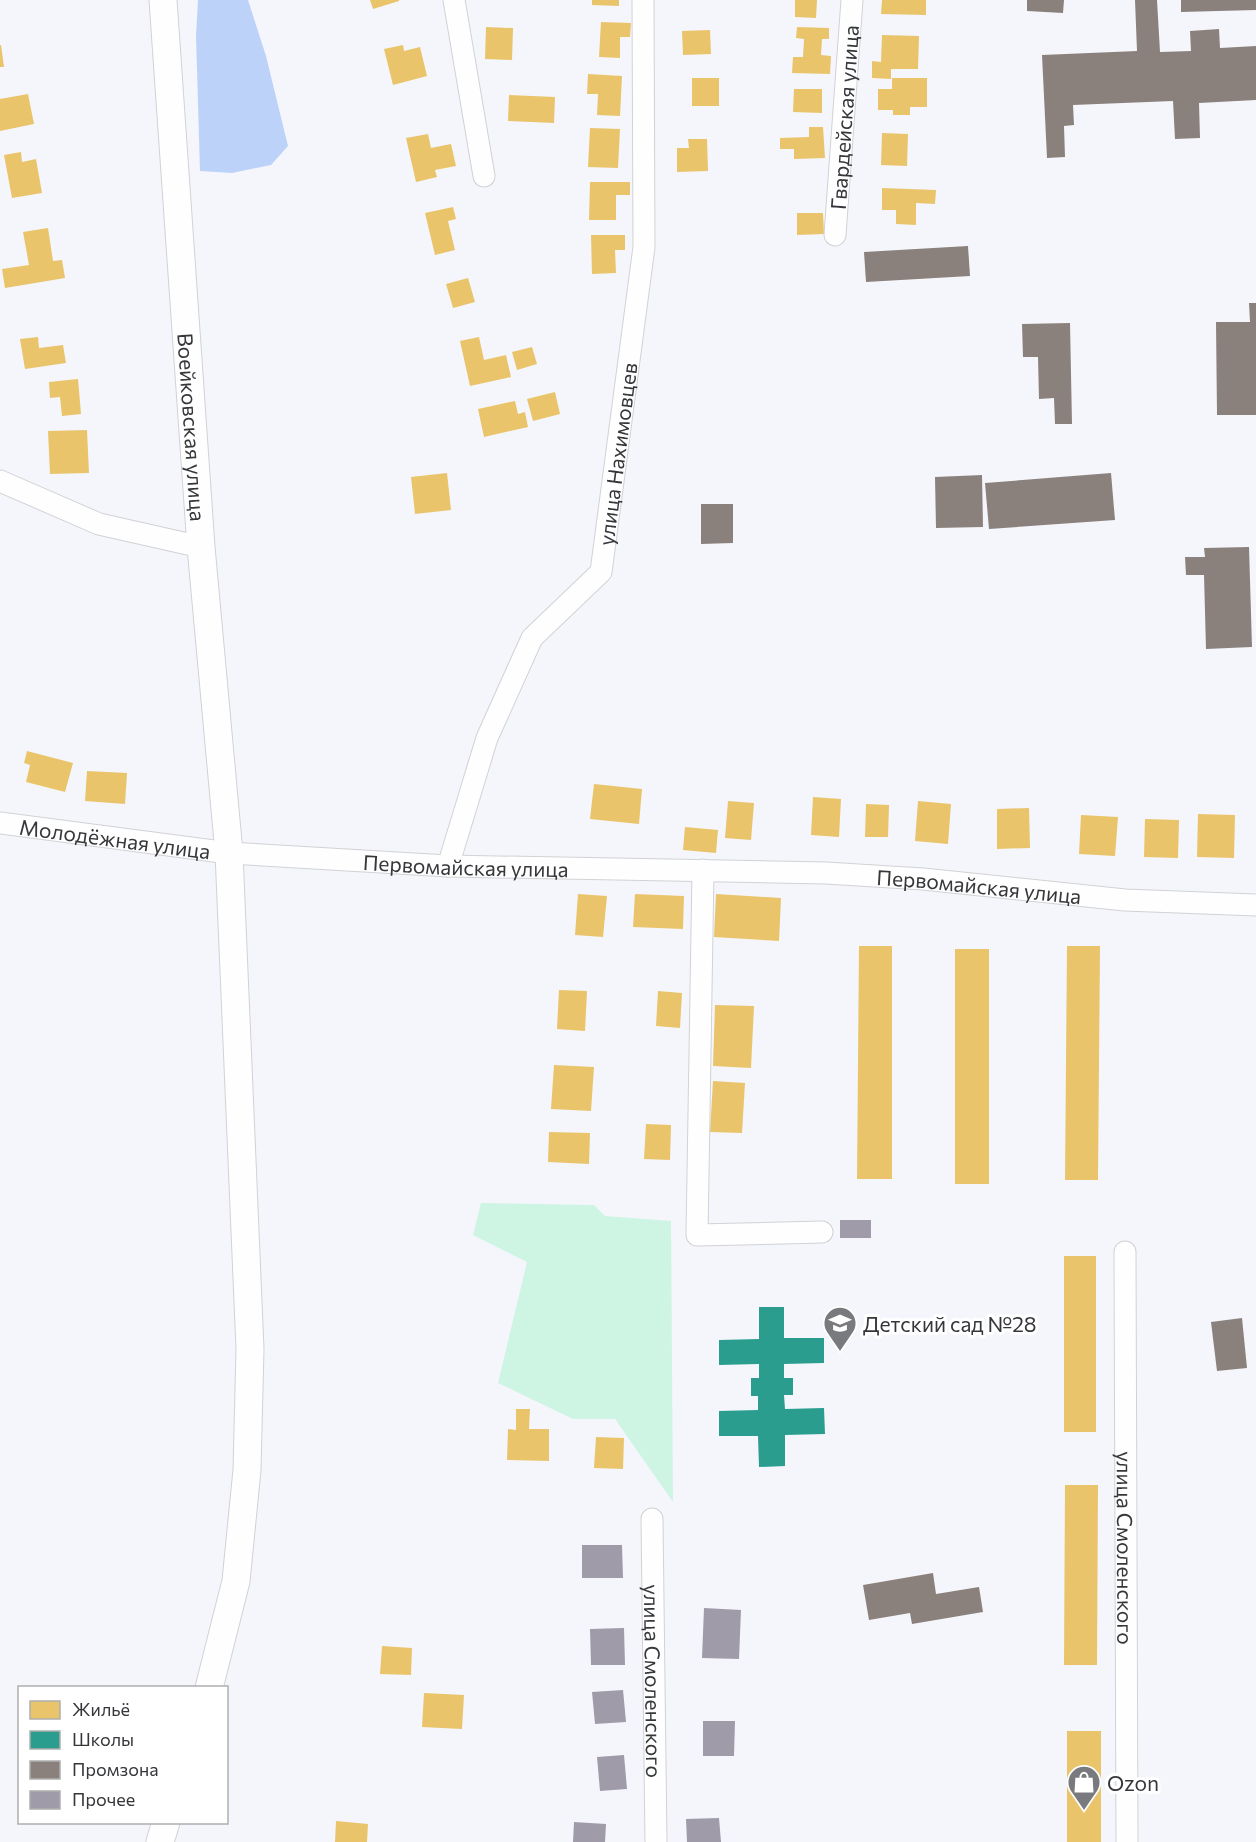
<svg xmlns="http://www.w3.org/2000/svg" width="1256" height="1842" viewBox="0 0 1256 1842" font-family="Commissioner,sans-serif">
	<style>
		.green { fill: #cef4e3 }
		.water { fill: #bdd2f9 }
		.homes { fill: #e9c46a }
		.schools { fill: #2a9d8f }
		.industry { fill: #8a817c }
		.building { fill: #9f9ba9 }
		.lines { fill: none; stroke-linecap: round; stroke-linejoin: round }
		.minor-casing { stroke: #d1d2d5; stroke-width: 23 }
		.major-casing { stroke: #d1d2d5; stroke-width: 29 }
		.minor { stroke: #fefefe; stroke-width: 21 }
		.major { stroke: #fefefe; stroke-width: 27 }
		.labels { text-anchor: middle; dominant-baseline: central; stroke-width: 6; stroke-linejoin: round; paint-order: stroke }
		.street-label { font-size: 21px; fill: #36373a; stroke: #fff }
		.poi-label { font-size: 21px; fill: #36373a; stroke: #fff; text-anchor: start }
	</style>
	<rect width="100%" height="100%" fill="#f5f6fb"/>
	<polygon class="green" points="481,1203 594,1205 605,1216 671,1221 673,1502 615,1419 573,1419 498,1383 527,1262 473,1235"/>
	<polygon class="water" points="198,0 248,0 266,56 288,146 271,165 232,173 200,171 196,36"/>
	<g class="homes">
		<polygon points="370,0 399,0 399,1 373,9"/>
		<polygon points="592,0 619,0 619,6 592,5"/>
		<polygon points="795,0 817,0 816,18 795,17"/>
		<polygon points="882,0 926,0 926,15 881,14"/>
		<polygon points="601,22 631,23 630,37 620,37 620,58 599,57"/>
		<polygon points="486,27 513,28 512,60 485,59"/>
		<polygon points="797,27 829,28 829,39 822,39 821,55 831,56 830,74 792,73 793,57 803,57 804,39 796,38"/>
		<polygon points="710,30 711,54 683,55 682,31"/>
		<polygon points="882,35 919,36 918,69 891,69 891,79 872,78 872,61 881,62"/>
		<polygon points="0,45 1,45 4,67 0,67"/>
		<polygon points="403,45 404,51 420,47 427,76 393,85 384,49"/>
		<polygon points="588,74 622,76 620,116 597,115 598,94 587,94"/>
		<rect x="692" y="78" width="27" height="28"/>
		<polygon points="892,78 927,78 927,107 910,107 910,115 893,115 893,110 878,110 878,89 892,89"/>
		<polygon points="794,89 822,89 822,113 793,112"/>
		<polygon points="28,94 34,124 0,131 0,99"/>
		<polygon points="509,95 555,97 554,123 508,121"/>
		<polygon points="809,127 823,127 825,158 794,159 794,149 780,149 780,138 809,137"/>
		<polygon points="590,128 620,129 618,168 588,167"/>
		<polygon points="882,133 908,134 907,166 881,165"/>
		<polygon points="428,134 431,148 451,144 456,166 435,170 437,177 416,182 406,138"/>
		<polygon points="688,139 707,139 708,171 677,172 677,148 689,148"/>
		<polygon points="21,152 22,162 36,159 42,193 12,198 4,155"/>
		<polygon points="590,182 630,182 630,195 616,195 616,220 589,220"/>
		<polygon points="882,188 936,190 935,204 916,203 916,225 896,224 896,210 882,210"/>
		<polygon points="453,207 456,219 448,221 455,250 435,255 425,213"/>
		<polygon points="797,213 823,213 824,234 797,235"/>
		<polygon points="48,228 53,261 62,260 65,278 5,288 2,269 29,265 23,232"/>
		<polygon points="591,235 625,235 625,250 615,250 616,273 592,274"/>
		<polygon points="468,278 475,302 453,308 446,284"/>
		<polygon points="38,337 39,348 63,345 66,363 25,369 20,339"/>
		<polygon points="479,337 484,360 506,355 511,377 470,386 460,341"/>
		<polygon points="532,347 537,364 517,370 512,352"/>
		<polygon points="78,379 81,414 62,416 60,397 50,398 49,382"/>
		<polygon points="555,392 560,414 533,421 527,399"/>
		<polygon points="515,401 518,414 525,412 528,427 484,437 478,409"/>
		<polygon points="87,430 89,473 50,474 48,431"/>
		<polygon points="447,473 451,510 415,514 411,477"/>
		<polygon points="27,751 73,763 65,792 26,782 30,765 24,763"/>
		<polygon points="87,771 127,773 125,804 85,801"/>
		<polygon points="594,784 642,789 639,824 590,819"/>
		<polygon points="813,797 841,799 839,837 811,835"/>
		<polygon points="728,801 754,803 751,840 725,838"/>
		<polygon points="918,801 951,804 948,844 915,841"/>
		<polygon points="866,804 889,805 888,837 865,837"/>
		<polygon points="1029,808 1030,848 997,849 997,809"/>
		<polygon points="1198,814 1235,815 1234,858 1197,857"/>
		<polygon points="1081,815 1118,817 1115,856 1079,854"/>
		<polygon points="1145,819 1179,820 1178,858 1144,857"/>
		<polygon points="685,827 718,830 716,853 683,850"/>
		<polygon points="578,894 607,896 603,937 575,935"/>
		<polygon points="635,894 684,896 683,929 633,927"/>
		<polygon points="716,894 781,898 779,941 714,937"/>
		<polygon points="859,946 892,946 892,1179 857,1179"/>
		<polygon points="1067,946 1100,946 1098,1180 1065,1180"/>
		<rect x="955" y="949" width="34" height="235"/>
		<polygon points="559,990 587,991 585,1031 557,1029"/>
		<polygon points="658,991 682,993 680,1028 656,1026"/>
		<polygon points="715,1005 754,1006 751,1068 713,1066"/>
		<polygon points="554,1065 594,1067 591,1111 551,1109"/>
		<polygon points="713,1081 745,1083 742,1133 710,1132"/>
		<polygon points="646,1124 671,1125 670,1160 644,1159"/>
		<polygon points="549,1132 590,1133 589,1164 548,1162"/>
		<rect x="1064" y="1256" width="32" height="176"/>
		<polygon points="516,1409 530,1409 529,1429 549,1429 549,1461 507,1460 508,1429 516,1430"/>
		<polygon points="596,1437 624,1438 623,1469 594,1468"/>
		<polygon points="1065,1485 1098,1485 1097,1665 1064,1665"/>
		<polygon points="382,1646 412,1648 411,1675 380,1674"/>
		<polygon points="424,1693 464,1695 462,1729 422,1727"/>
		<rect x="1067" y="1731" width="34" height="111"/>
		<polygon points="336,1821 368,1824 367,1842 335,1842"/>
	</g>
	<polygon class="schools" points="759,1307 784,1307 784,1338 824,1338 824,1363 784,1364 784,1378 793,1378 793,1395 784,1395 785,1409 824,1408 825,1434 785,1435 785,1466 759,1467 758,1436 719,1436 719,1411 758,1410 758,1396 751,1396 751,1378 759,1378 759,1364 719,1365 719,1340 759,1339"/>
	<g class="industry">
		<polygon points="1027,0 1064,0 1063,13 1027,11"/>
		<polygon points="1135,0 1157,0 1160,52 1191,51 1190,31 1219,29 1220,48 1256,46 1256,100 1199,103 1200,138 1175,139 1173,101 1073,105 1074,125 1064,126 1065,157 1047,158 1042,55 1137,51"/>
		<polygon points="1181,0 1256,0 1256,10 1181,12"/>
		<polygon points="968,246 970,276 866,282 864,252"/>
		<polygon points="1249,303 1256,303 1256,415 1217,415 1216,322 1250,322"/>
		<polygon points="1070,323 1072,424 1055,424 1054,398 1039,399 1038,357 1023,357 1022,324"/>
		<polygon points="1111,473 1115,520 989,529 985,483"/>
		<polygon points="982,475 983,527 936,528 935,477"/>
		<polygon points="701,504 733,504 733,543 701,544"/>
		<polygon points="1249,547 1252,647 1206,649 1204,575 1186,575 1185,557 1205,557 1204,548"/>
		<polygon points="1242,1318 1247,1368 1217,1371 1211,1322"/>
		<polygon points="933,1573 936,1594 979,1587 983,1612 912,1624 910,1613 869,1620 863,1585"/>
	</g>
	<g class="building">
		<rect x="840" y="1220" width="31" height="18"/>
		<polygon points="582,1545 622,1545 623,1578 582,1578"/>
		<polygon points="704,1608 741,1610 739,1659 702,1658"/>
		<polygon points="624,1628 625,1665 591,1665 590,1629"/>
		<polygon points="623,1690 626,1722 595,1724 592,1692"/>
		<polygon points="703,1721 735,1721 734,1756 703,1756"/>
		<polygon points="624,1755 627,1789 600,1791 597,1757"/>
		<polygon points="719,1818 721,1842 687,1842 686,1819"/>
		<polygon points="574,1822 606,1824 605,1842 573,1842"/>
	</g>
	<g class="lines">
		<defs>
			<g id="minor">
				<polyline points="454,0 484,176"/>
				<path id="s1" d="M835 235 852 0"/>
				<polyline points="0,481 99,524 201,547"/>
				<path id="s2" d="M0 823 229 853 448 866 826 873 923 879 1125 900 1256 905"/>
				<path id="s3" d="M448 866 487 738 532 638 601 572 644 247 643 0"/>
				<polyline points="703,870 697,1235 822,1232"/>
				<path id="s4" d="M1125 1252 1127 1842"/>
				<path id="s5" d="M652 1519 656 1842"/>
			</g>
			<g id="major">
				<path id="s6" d="M163 0 201 547 229 853 250 1349 247 1470 236 1581 209 1688"/>
				<polyline points="160,1842 166,1822"/>
			</g>
		</defs>
		<use href="#minor" class="minor-casing"/>
		<use href="#major" class="major-casing"/>
		<use href="#minor" class="minor"/>
		<use href="#major" class="major"/>
	</g>
	<defs>
		<symbol id="school-pin" viewBox="-11 -11 22 30"><path d="M0 17L-7.5 6A9.5 9.5 0 1 1 7.5 6Z" fill="#797a7e" stroke="#fff"/><path d="M0-5L7-2L0 1L-7-2ZM-4 1L0 2.5L4 1V4Q0 6-4 4Z" fill="#fff"/></symbol>
		<symbol id="shop-pin" viewBox="-11 -11 22 30"><path d="M0 17L-7.5 6A9.5 9.5 0 1 1 7.5 6Z" fill="#797a7e" stroke="#fff"/><path d="M-5-2.5h2.3a2.7 3.5 0 0 1 5.4 0H5L5.5 6h-11ZM-1.5-2.5h3a1.5 2.3 0 0 0-3 0Z" fill="#fff"/></symbol>
	</defs>
	<g fill-rule="evenodd">
		<use href="#school-pin" x="821" y="1304" width="38" height="52"/>
		<use href="#shop-pin" x="1065" y="1763" width="38" height="52"/>
	</g>
	<g class="labels">
		<g class="street-label">
			<text stroke="none"><textPath href="#s1" startOffset="118">Гвардейская улица</textPath></text>
			<text stroke="none"><textPath href="#s6" startOffset="428">Воейковская улица</textPath></text>
			<text stroke="none"><textPath href="#s3" startOffset="458">улица Нахимовцев</textPath></text>
			<text stroke="none"><textPath href="#s2" startOffset="116">Молодёжная улица</textPath></text>
			<text stroke="none"><textPath href="#s2" startOffset="468">Первомайская улица</textPath></text>
			<text stroke="none"><textPath href="#s2" startOffset="982">Первомайская улица</textPath></text>
			<text stroke="none"><textPath href="#s4" startOffset="296">улица Смоленского</textPath></text>
			<text stroke="none"><textPath href="#s5" startOffset="162">улица Смоленского</textPath></text>
		</g>
		<g class="poi-label">
			<text x="863" y="1323">Детский сад №28</text>
			<text x="1107" y="1782">Ozon</text>
		</g>
	</g>
	<rect x="18" y="1686" width="210" height="138" fill="#ffffff" stroke="#afafb0" stroke-width="1.5"/>
	<rect x="30" y="1701" width="30" height="18" fill="#e9c46a" stroke="#afafb0" stroke-width="1.5"/>
	<text x="72" y="1716" font-size="18" fill="#36373a">Жильё</text>
	<rect x="30" y="1731" width="30" height="18" fill="#2a9d8f" stroke="#afafb0" stroke-width="1.5"/>
	<text x="72" y="1746" font-size="18" fill="#36373a">Школы</text>
	<rect x="30" y="1761" width="30" height="18" fill="#8a817c" stroke="#afafb0" stroke-width="1.5"/>
	<text x="72" y="1776" font-size="18" fill="#36373a">Промзона</text>
	<rect x="30" y="1791" width="30" height="18" fill="#9f9ba9" stroke="#afafb0" stroke-width="1.5"/>
	<text x="72" y="1806" font-size="18" fill="#36373a">Прочее</text>
</svg>
